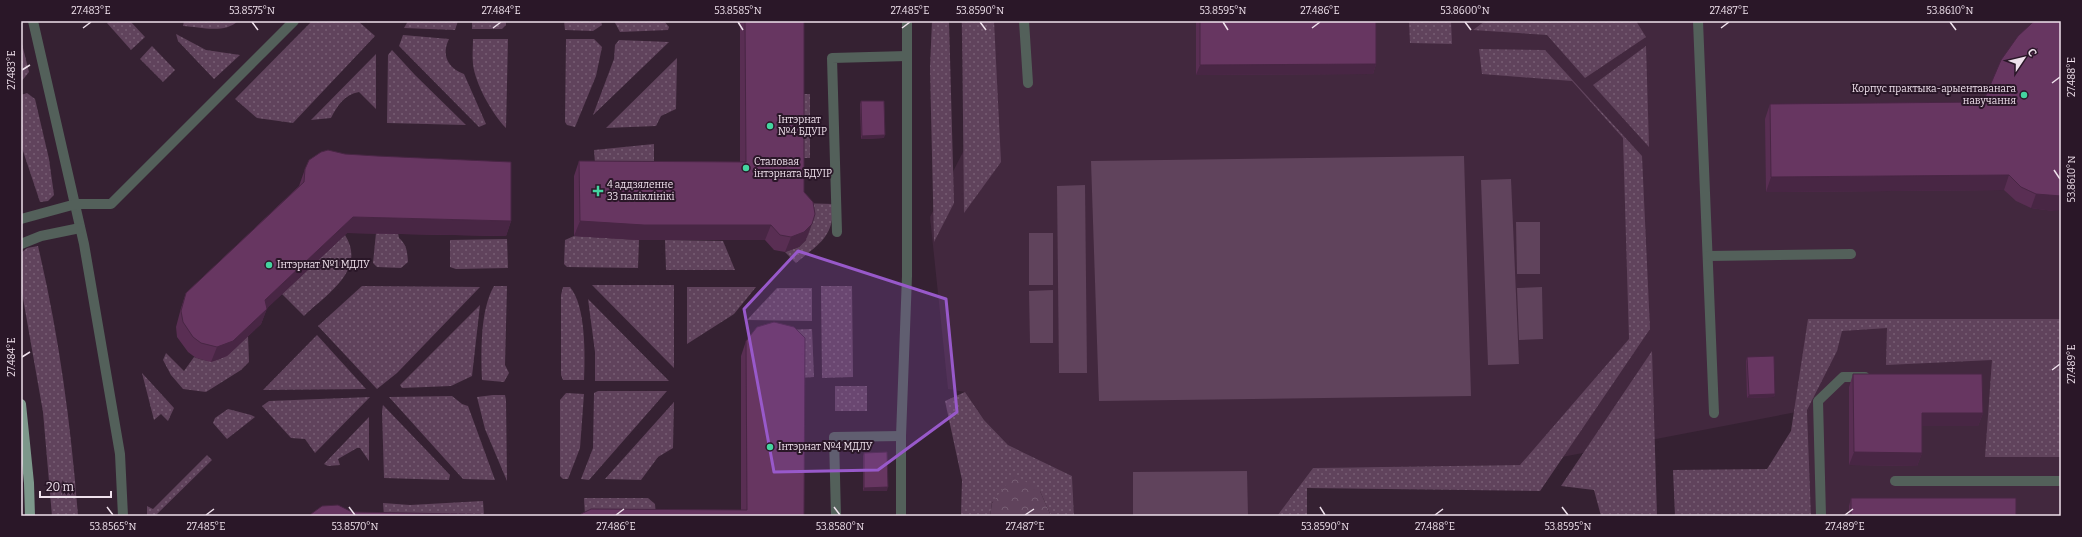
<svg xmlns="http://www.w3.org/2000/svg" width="2082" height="537" viewBox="0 0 2082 537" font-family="Bitter,serif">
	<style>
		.built { fill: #42283e }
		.grass { fill: url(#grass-dots) }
		.forest { fill: url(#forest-crowns) }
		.pitch { fill: #60435c }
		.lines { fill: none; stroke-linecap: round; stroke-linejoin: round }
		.minor { stroke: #53605a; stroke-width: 10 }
		.major { stroke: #7d988b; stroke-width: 10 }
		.wall { fill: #592e53 }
		.shaded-wall { fill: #482644 }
		.building { fill: #673661; stroke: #482644 }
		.marked { fill: #9859ca; fill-opacity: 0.2; stroke: #9859ca; stroke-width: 3; stroke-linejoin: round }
		.ticks { fill: none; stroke: #efe1ec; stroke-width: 1.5 }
		.poi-dot { fill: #44d4a0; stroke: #2a1728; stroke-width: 1.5 }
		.labels { text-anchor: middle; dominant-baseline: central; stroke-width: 4; stroke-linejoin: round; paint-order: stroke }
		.poi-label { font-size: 10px; fill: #efe1ec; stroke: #2a1728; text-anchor: start }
		.neatline { fill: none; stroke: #efe1ec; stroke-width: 1.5 }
		.ticks-label { font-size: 10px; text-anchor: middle; fill: #efe1ec }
	</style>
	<defs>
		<pattern id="grass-dots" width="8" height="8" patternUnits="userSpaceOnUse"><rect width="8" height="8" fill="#60435c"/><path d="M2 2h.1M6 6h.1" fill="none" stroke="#775e74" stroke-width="1.8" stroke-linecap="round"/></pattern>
		<pattern id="forest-crowns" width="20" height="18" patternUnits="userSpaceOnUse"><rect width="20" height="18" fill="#60435c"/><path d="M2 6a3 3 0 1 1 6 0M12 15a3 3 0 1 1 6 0" fill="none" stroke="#775e74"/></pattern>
	</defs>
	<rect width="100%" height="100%" fill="#352132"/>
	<polygon class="built" points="961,21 2061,21 2061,516 1811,516 1807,410 1520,465 1313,468 1277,516 1074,516 1072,476 1008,445 984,420 965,392 948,389 930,217 967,144"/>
	<g class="grass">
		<polygon points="109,21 130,21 145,37 131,50 107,23"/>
		<path d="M184 21H238C225 34 200 27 183 26Z"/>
		<polygon points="312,21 358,21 375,36 293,123 257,118 235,99"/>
		<polygon points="408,21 458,21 455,30 404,28"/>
		<polygon points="472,21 506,21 506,25 502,29 472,29"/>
		<polygon points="564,21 601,21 602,25 593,31 565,30"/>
		<polygon points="614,21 664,21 669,27 668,30 620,32"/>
		<polygon points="932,21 949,21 954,203 934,242 930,68"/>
		<polygon points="962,21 994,21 1001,162 964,213"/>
		<polygon points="1409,21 1451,21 1452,44 1410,43"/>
		<polygon points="1485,21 1636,21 1646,37 1585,78 1547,35 1473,30"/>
		<polygon points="176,34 206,50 240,55 214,79 178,41"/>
		<path d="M403 35 449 39C441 55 448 68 464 74L486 124 479 127 399 46Z"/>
		<path d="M473 39H508L506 128C492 114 475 83 473 64 472 56 473 47 473 39Z"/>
		<polygon points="566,39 594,39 602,47 596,76 575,127 567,125 565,122"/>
		<polygon points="21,40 29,72 21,82"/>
		<polygon points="619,40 669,42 593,115 614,59 615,45"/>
		<polygon points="152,46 175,70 163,82 140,59"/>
		<polygon points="1646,46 1649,147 1593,85"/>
		<polygon points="1479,49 1545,50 1642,156 1650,329 1540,491 1307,488 1307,516 1277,516 1313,468 1520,465 1629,339 1623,138 1572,81 1482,74"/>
		<polygon points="392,50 415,75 466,125 387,123 388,55"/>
		<path d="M376 54V109L359 92C345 94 337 106 331 118L311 120Z"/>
		<polygon points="677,58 676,109 661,116 656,126 606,128"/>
		<polygon points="27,93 35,99 49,159 54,195 48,201 40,202 21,145 21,95"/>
		<rect x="799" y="94" width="11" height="64"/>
		<polygon points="654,144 654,176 596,176 594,150"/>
		<path d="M798 203 833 204C834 237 820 243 796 263L785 252 799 247 806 240Z"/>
		<path d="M376 233H398L399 238C407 245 407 251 408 262L401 268 377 267 373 263Z"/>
		<path d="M345 235C367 270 327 294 304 316L282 294Z"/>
		<polygon points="574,236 639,240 638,268 567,267 564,264 565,240"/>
		<polygon points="507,239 508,268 456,269 450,267 450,240"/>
		<polygon points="665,240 723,241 735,270 666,270"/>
		<path d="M38 246C59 335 71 425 78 516H52L43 412 21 287V253L27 248Z"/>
		<polygon points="592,285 674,285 674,368"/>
		<polygon points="362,286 480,287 397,373 377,389 318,326"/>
		<path d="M494 286H507L505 365 509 373 504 382 482 380C481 352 480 310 494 286Z"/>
		<polygon points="821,286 852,286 853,377 822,378"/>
		<path d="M563 287H570C586 306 585 355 584 380H563L561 375V295Z"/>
		<polygon points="687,287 756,287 734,314 687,344"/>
		<polygon points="777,288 812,288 812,321 747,320"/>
		<polygon points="588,299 669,381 595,381 595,352"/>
		<polygon points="480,305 472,376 451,386 402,388 400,385"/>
		<polygon points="1808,319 2061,319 2061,457 1985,457 1992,360 1886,365 1887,328 1842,331 1837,351 1807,410 1811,516 1675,516 1673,470 1767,469 1791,431"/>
		<polygon points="812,329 814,377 800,378 758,341 754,331"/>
		<polygon points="317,335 366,389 263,390"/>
		<path d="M248 336 249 362 241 370 206 392 183 389 171 375 163 360 166 353 184 371 194 357C220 368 230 353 248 336Z"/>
		<polygon points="1652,351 1657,516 1601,516 1594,490 1561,486"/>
		<polygon points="142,373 174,408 168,421 161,414 154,420"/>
		<rect x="835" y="386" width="32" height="25"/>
		<polygon points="598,391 667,391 589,480 581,479 593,448 594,393"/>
		<polygon points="965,392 984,420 1008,445 1072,476 1074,516 1051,516 1040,491 992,502 990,516 961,516 962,480 945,401"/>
		<polygon points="566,393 584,394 580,448 568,479 563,479 560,476 560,400"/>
		<polygon points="493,395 505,395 506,400 507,481 485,429 477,397"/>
		<polygon points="452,396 462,404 468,406 495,480 463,479 389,397"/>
		<polygon points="370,397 315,453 305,439 291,438 262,406 269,401"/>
		<polygon points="674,402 673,448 658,457 641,480 605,479"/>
		<polygon points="383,405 450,475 449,480 384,478 382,411"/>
		<polygon points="228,409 251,415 255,417 227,439 213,423 215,418"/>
		<polygon points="369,417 369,461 360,448 357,448 338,459 340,465 328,466 324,464"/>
		<polygon points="207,455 212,460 155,516 147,516 147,506 153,509"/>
		<polygon points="584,498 648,498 655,504 656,516 585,516"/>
		<polygon points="483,501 484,516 384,516 383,503 410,505"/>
	</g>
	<polygon class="forest" points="1014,474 1040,491 1051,516 990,516 992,503"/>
	<g class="pitch">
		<polygon points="1464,156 1471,396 1099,401 1091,161"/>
		<polygon points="1511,179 1519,364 1488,365 1481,180"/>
		<polygon points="1085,185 1087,373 1059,373 1057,186"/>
		<polygon points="1516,222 1540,222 1540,274 1517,274"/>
		<rect x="1029" y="233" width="24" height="52"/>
		<polygon points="1542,287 1543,339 1519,340 1517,288"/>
		<polygon points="1053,290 1053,343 1030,343 1029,291"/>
		<polygon points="1247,471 1248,516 1133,516 1133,472"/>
	</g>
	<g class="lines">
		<g class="minor">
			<polyline points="33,21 84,244 120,454 123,516"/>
			<polyline points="1024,21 1028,83"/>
			<polyline points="1698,21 1714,413"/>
			<polyline points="21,219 76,204 111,204 294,21"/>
			<polyline points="837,232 832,58 907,56"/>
			<polyline points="21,244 41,236 80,228"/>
			<polyline points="1708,256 1851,254"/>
			<polyline points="1895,481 2061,481"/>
			<polyline points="836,516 834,437 901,436"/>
			<polyline points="901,516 901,436 907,276 907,21"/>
			<polyline points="1821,516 1818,401 1843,377 1865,377"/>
		</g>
		<polyline class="major" points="21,404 29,483 30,516"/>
	</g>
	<g class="wall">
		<polygon points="740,21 804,21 804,192 806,240 798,247 785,252 774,250 765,240 639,240 574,236 574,176 579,161 740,162"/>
		<polygon points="1196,21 1376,21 1376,64 1373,74 1196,75"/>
		<polygon points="861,101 884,138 861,139 860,104"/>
		<polygon points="1983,102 2054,211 2031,208 2016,201 2004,190 1766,192 1765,119 1770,104"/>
		<polygon points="305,169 511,221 506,236 347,233 267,308 261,324 227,356 211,362 196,358 188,352 177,337 176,327 181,308 186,293 299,186"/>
		<polygon points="746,341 804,516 580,516 581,514 741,510 741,356"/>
		<polygon points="1747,357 1775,394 1774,397 1747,398 1746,361"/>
		<polygon points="1853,374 1983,413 1978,426 1922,426 1922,453 1917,466 1849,465 1849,387"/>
		<polygon points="864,453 887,491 863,491 863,456"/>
		<polygon points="1851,498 2016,516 1849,516 1849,506"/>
	</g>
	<g class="shaded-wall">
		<polygon points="1376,64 1373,74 1196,75 1200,65"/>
		<polygon points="885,135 884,138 861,139 862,136"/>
		<polygon points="2009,175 2004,190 1766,192 1771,177"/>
		<polygon points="2036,194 2061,196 2061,210 2054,211 2031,208"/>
		<polygon points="353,217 511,221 506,236 347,233 260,315 265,300"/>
		<polygon points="580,221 771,225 765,240 639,240 574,236"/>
		<polygon points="812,224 806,240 798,247 785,252 791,237"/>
		<polygon points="267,309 261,324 227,356 211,362 217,347"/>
		<polygon points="1775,394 1774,397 1747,398 1749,395"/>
		<polygon points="1922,413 1983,413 1978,426 1917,426"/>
		<polygon points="1854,452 1922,453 1917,466 1849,465"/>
		<polygon points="888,487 887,491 863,491 864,488"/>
	</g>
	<g class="building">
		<polygon points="745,21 804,21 804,192 813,202 815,214 812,224 804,232 791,237 780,235 771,225 644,225 580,221 579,161 746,162"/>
		<polygon points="1200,21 1376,21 1376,64 1200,65"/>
		<polygon points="2035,21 2061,21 2061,196 2036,194 2021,187 2009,175 1771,177 1770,104 1983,102 2001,60 2018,36 2032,23"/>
		<polygon points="861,101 884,101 885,135 862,136"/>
		<polygon points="328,150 345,154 377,156 511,162 511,221 353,217 265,300 267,309 233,341 217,347 201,343 193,337 183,322 181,311 186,293 304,182 305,169 309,160 321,152"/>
		<polygon points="774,322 794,327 805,338 804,516 581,516 581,514 591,509 747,510 746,341 757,327"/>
		<polygon points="1774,356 1775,394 1749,395 1747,357"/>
		<polygon points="1853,374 1982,374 1983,413 1922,413 1922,453 1854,452"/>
		<polygon points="887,452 888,487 864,488 864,453"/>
		<rect x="1851" y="498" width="165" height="18"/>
		<polygon points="338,505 352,512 512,515 512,516 310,516 311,514 322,506"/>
	</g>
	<path class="marked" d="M798 251 946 299 957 412 878 470 774 472 744 309Z"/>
	<path class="ticks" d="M252 22 258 30M738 22 743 30M980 22 986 30M1223 22 1228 30M1465 22 1471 30M1950 22 1956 30M83 28 91 22M493 28 501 22M902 28 910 22M1312 28 1320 22M1721 28 1729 22M22 70 30 65M2052 83 2060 77M2054 170 2060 179M22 357 30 352M2052 370 2060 364M107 507 113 515M349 507 355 515M834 507 840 515M1320 507 1325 515M1562 507 1568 515M206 515 214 509M616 515 624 509M1025 515 1034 509M1435 515 1443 509M1845 515 1853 509"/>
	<g class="poi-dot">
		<circle cx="2024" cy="95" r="4"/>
		<circle cx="770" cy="126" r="4"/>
		<circle cx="746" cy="168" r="4"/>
		<path d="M596 185h4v4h4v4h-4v4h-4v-4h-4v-4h4z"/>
		<circle cx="269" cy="265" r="4"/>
		<circle cx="770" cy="447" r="4"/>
	</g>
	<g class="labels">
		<g class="poi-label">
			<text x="2016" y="89" text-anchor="end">Корпус практыка-арыентаванага<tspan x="2016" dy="12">навучання</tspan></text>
			<text x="778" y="120">Інтэрнат<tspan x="778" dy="12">№4 БДУІР</tspan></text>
			<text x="754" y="162">Сталовая<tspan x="754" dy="12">інтэрната БДУІР</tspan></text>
			<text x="607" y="185">4 аддзяленне<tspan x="607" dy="12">33 паліклінікі</tspan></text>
			<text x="277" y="265">Інтэрнат №1 МДЛУ</text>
			<text x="778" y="447">Інтэрнат №4 МДЛУ</text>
		</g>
	</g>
	<rect width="2082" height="537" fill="none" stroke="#2a1728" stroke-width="44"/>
	<g transform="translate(2024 58) rotate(55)" stroke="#2a1728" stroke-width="3" paint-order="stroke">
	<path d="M0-3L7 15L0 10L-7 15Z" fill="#efe1ec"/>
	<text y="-6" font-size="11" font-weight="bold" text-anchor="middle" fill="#efe1ec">С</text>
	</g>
	<path d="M40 491v6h71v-6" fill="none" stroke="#efe1ec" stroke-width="2"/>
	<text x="46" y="491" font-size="12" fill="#efe1ec" stroke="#2a1728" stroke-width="3" paint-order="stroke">20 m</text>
	<rect x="22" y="22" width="2038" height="493" class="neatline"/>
	<g class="ticks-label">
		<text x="91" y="14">27.483°E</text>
		<text x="252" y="14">53.8575°N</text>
		<text x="501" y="14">27.484°E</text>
		<text x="738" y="14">53.8585°N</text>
		<text x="910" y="14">27.485°E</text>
		<text x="980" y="14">53.8590°N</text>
		<text x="1223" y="14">53.8595°N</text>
		<text x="1320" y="14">27.486°E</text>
		<text x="1465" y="14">53.8600°N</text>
		<text x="1729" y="14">27.487°E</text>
		<text x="1950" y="14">53.8610°N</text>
		<text transform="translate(11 70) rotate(-90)" y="4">27.483°E</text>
		<text transform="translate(2071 77) rotate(-90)" y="4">27.488°E</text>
		<text transform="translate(2071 179) rotate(-90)" y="4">53.8610°N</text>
		<text transform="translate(11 357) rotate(-90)" y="4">27.484°E</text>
		<text transform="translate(2071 364) rotate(-90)" y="4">27.489°E</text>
		<text x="113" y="530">53.8565°N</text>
		<text x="206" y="530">27.485°E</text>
		<text x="355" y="530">53.8570°N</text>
		<text x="616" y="530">27.486°E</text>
		<text x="840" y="530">53.8580°N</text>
		<text x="1025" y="530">27.487°E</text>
		<text x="1325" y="530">53.8590°N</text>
		<text x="1435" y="530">27.488°E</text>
		<text x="1568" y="530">53.8595°N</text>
		<text x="1845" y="530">27.489°E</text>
	</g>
</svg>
